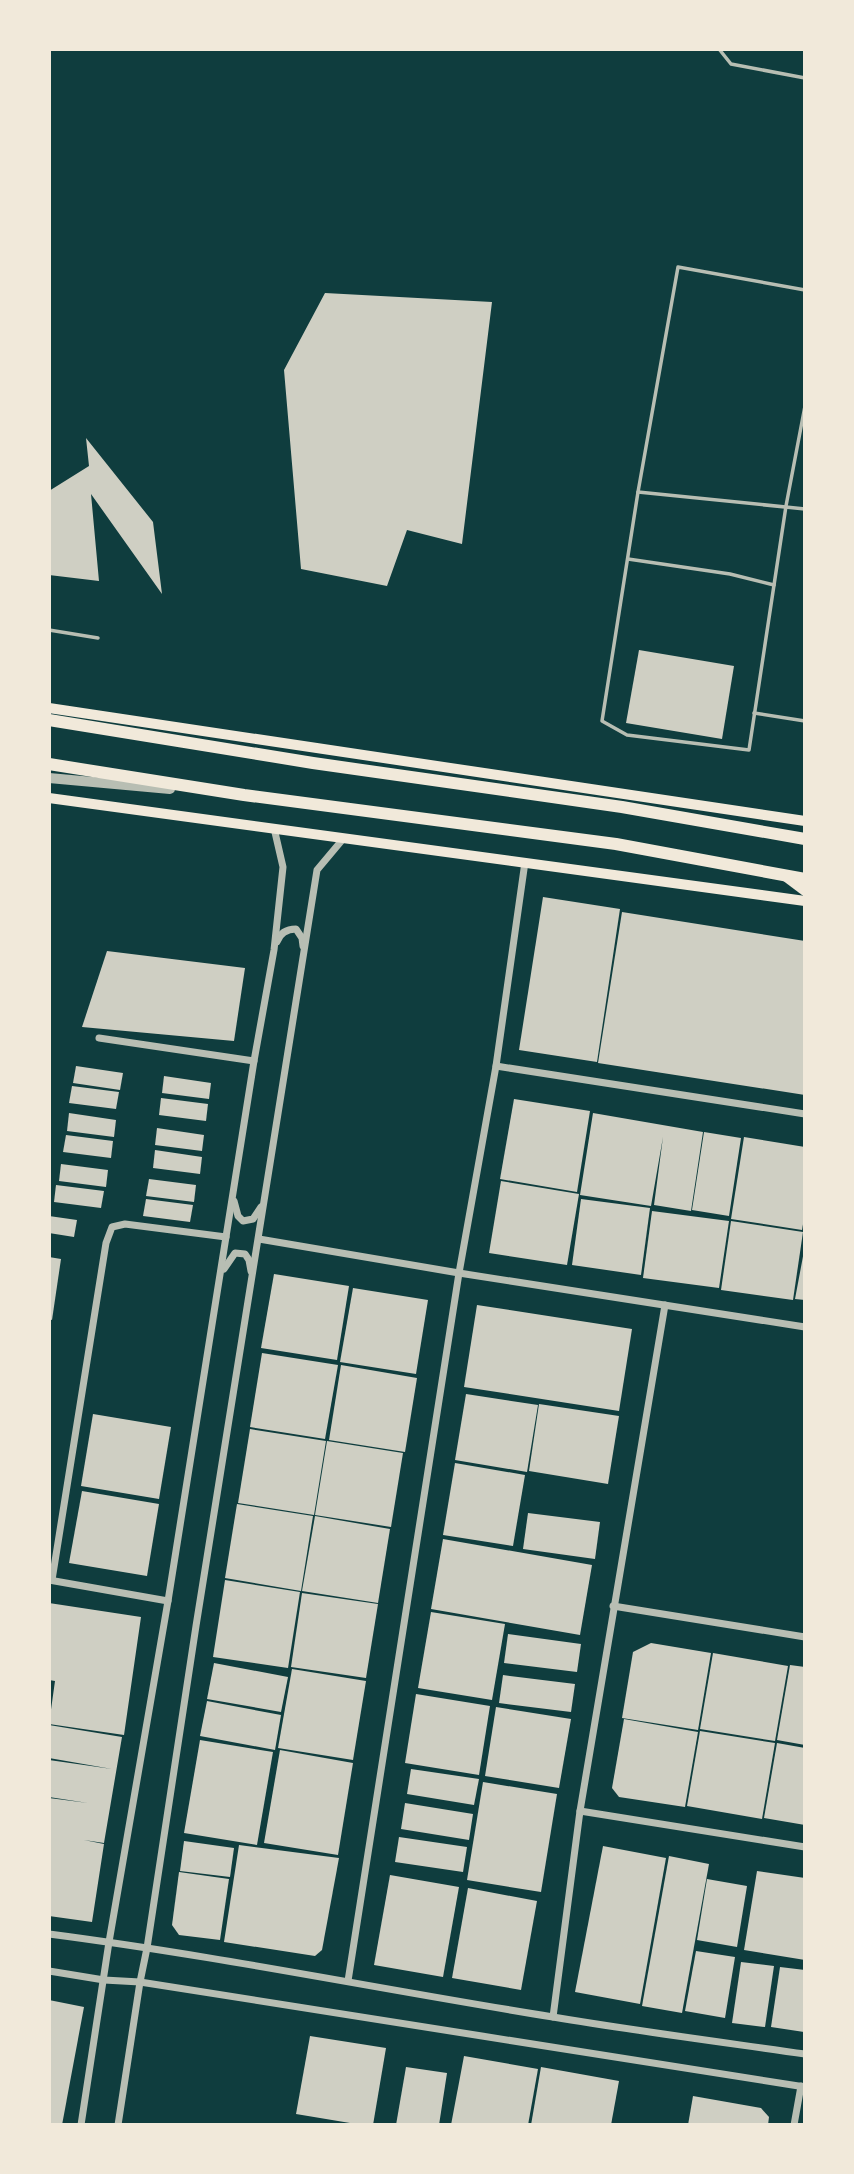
<svg xmlns="http://www.w3.org/2000/svg" width="854" height="2174" viewBox="0 0 854 2174" font-family="'DejaVu Sans',sans-serif">
	<style>
		.building { fill: #cfcfc3 }
		.lines { fill: none; stroke-linecap: round; stroke-linejoin: round }
		.service { stroke: #b8beb3; stroke-width: 3.5 }
		.minor { stroke: #b8beb3; stroke-width: 7 }
		.tertiary { stroke: #b8beb3; stroke-width: 10 }
		.secondary { stroke: #f1e9da; stroke-width: 10 }
		.primary { stroke: #f1e9da; stroke-width: 12 }
	</style>
	<rect width="100%" height="100%" fill="#0f3d3e"/>
	<g class="building">
		<polygon points="325,293 492,302 462,544 407,530 387,586 301,569 284,370"/>
		<polygon points="86,438 153,522 162,594 91,494 99,581 49,575 49,491 89,466"/>
		<polygon points="639,650 734,666 722,739 626,723"/>
		<polygon points="543,897 620,909 597,1062 519,1050"/>
		<polygon points="622,912 805,941 805,1095 598,1063"/>
		<polygon points="107,951 245,968 234,1041 82,1027"/>
		<polygon points="76,1066 123,1073 120,1090 73,1083"/>
		<polygon points="164,1076 211,1083 209,1099 162,1093"/>
		<polygon points="72,1086 119,1092 116,1109 69,1103"/>
		<polygon points="161,1098 208,1104 206,1121 159,1115"/>
		<polygon points="514,1099 590,1111 577,1192 500,1179"/>
		<polygon points="69,1113 116,1120 114,1137 67,1131"/>
		<polygon points="593,1113 703,1132 691,1211 654,1205 663,1137 651,1206 580,1195"/>
		<polygon points="157,1128 204,1135 202,1151 155,1145"/>
		<polygon points="704,1132 741,1138 729,1216 692,1210"/>
		<polygon points="66,1135 113,1141 111,1158 63,1152"/>
		<polygon points="744,1137 805,1147 805,1213 802,1230 731,1219"/>
		<polygon points="155,1150 202,1157 200,1174 153,1168"/>
		<polygon points="61,1164 108,1170 106,1187 59,1181"/>
		<polygon points="149,1179 196,1185 194,1202 146,1196"/>
		<polygon points="501,1181 579,1194 567,1265 489,1253"/>
		<polygon points="56,1185 104,1191 101,1208 54,1202"/>
		<polygon points="146,1199 193,1205 190,1222 143,1216"/>
		<polygon points="581,1199 650,1208 641,1275 572,1265"/>
		<polygon points="652,1211 729,1221 719,1288 643,1278"/>
		<polygon points="49,1216 77,1220 74,1237 49,1233"/>
		<polygon points="731,1221 803,1232 793,1300 721,1290"/>
		<polygon points="804,1251 805,1251 805,1300 795,1299"/>
		<polygon points="49,1257 61,1259 52,1320 49,1319"/>
		<polygon points="274,1274 349,1286 337,1360 261,1348"/>
		<polygon points="353,1288 428,1300 416,1374 340,1362"/>
		<polygon points="477,1305 632,1329 619,1411 464,1387"/>
		<polygon points="262,1353 338,1365 325,1439 250,1427"/>
		<polygon points="341,1365 417,1378 405,1452 329,1440"/>
		<polygon points="466,1394 538,1405 527,1472 455,1460"/>
		<polygon points="539,1404 619,1416 608,1484 529,1471"/>
		<polygon points="93,1414 171,1427 159,1499 81,1486"/>
		<polygon points="250,1429 326,1441 314,1515 238,1503"/>
		<polygon points="327,1441 403,1453 391,1527 315,1515"/>
		<polygon points="455,1463 525,1475 513,1546 443,1535"/>
		<polygon points="82,1491 159,1504 147,1576 69,1563"/>
		<polygon points="237,1504 313,1516 301,1591 225,1578"/>
		<polygon points="528,1513 600,1522 595,1559 523,1549"/>
		<polygon points="315,1516 390,1529 378,1603 302,1591"/>
		<polygon points="443,1539 592,1565 580,1635 431,1609"/>
		<polygon points="225,1580 300,1592 288,1668 213,1657"/>
		<polygon points="302,1593 378,1604 366,1678 291,1667"/>
		<polygon points="49,1603 141,1617 124,1735 49,1724 55,1681 49,1680"/>
		<polygon points="431,1612 505,1624 492,1700 418,1688"/>
		<polygon points="508,1634 581,1644 577,1672 504,1663"/>
		<polygon points="651,1643 711,1653 698,1730 622,1718 633,1652"/>
		<polygon points="713,1653 788,1666 775,1741 700,1729"/>
		<polygon points="214,1663 288,1677 281,1712 207,1699"/>
		<polygon points="790,1665 805,1667 805,1745 777,1740"/>
		<polygon points="292,1669 366,1681 353,1760 278,1748"/>
		<polygon points="503,1675 575,1684 571,1712 499,1703"/>
		<polygon points="416,1694 490,1706 479,1775 405,1763"/>
		<polygon points="207,1701 281,1715 275,1750 200,1736"/>
		<polygon points="496,1707 571,1719 559,1788 485,1776"/>
		<polygon points="624,1719 698,1732 685,1807 619,1797 612,1788"/>
		<polygon points="49,1725 122,1737 104,1843 84,1840 104,1844 92,1922 49,1916 49,1798 88,1803 49,1797 49,1760 112,1769 49,1758"/>
		<polygon points="700,1731 775,1743 762,1819 687,1806"/>
		<polygon points="200,1740 273,1752 257,1845 184,1833"/>
		<polygon points="777,1743 805,1748 805,1825 764,1818"/>
		<polygon points="280,1750 353,1763 338,1855 264,1843"/>
		<polygon points="411,1769 479,1779 474,1805 407,1794"/>
		<polygon points="483,1782 557,1794 541,1892 467,1880"/>
		<polygon points="405,1803 473,1814 469,1840 401,1829"/>
		<polygon points="399,1837 467,1847 463,1872 395,1862"/>
		<polygon points="184,1841 234,1848 230,1877 180,1871"/>
		<polygon points="239,1845 339,1858 322,1950 315,1956 224,1942"/>
		<polygon points="603,1846 666,1858 640,2004 575,1992"/>
		<polygon points="669,1856 709,1864 682,2013 642,2006"/>
		<polygon points="757,1871 805,1878 805,1960 744,1950"/>
		<polygon points="179,1872 229,1879 220,1940 179,1935 172,1925"/>
		<polygon points="390,1875 459,1887 443,1977 374,1965"/>
		<polygon points="707,1879 747,1886 737,1947 697,1940"/>
		<polygon points="468,1888 537,1901 521,1990 452,1978"/>
		<polygon points="696,1951 735,1957 725,2018 685,2011"/>
		<polygon points="741,1962 774,1966 765,2027 732,2023"/>
		<polygon points="780,1967 805,1970 804,2032 771,2027"/>
		<polygon points="49,2000 84,2007 62,2125 49,2125"/>
		<polygon points="310,2036 386,2048 373,2125 362,2125 296,2114"/>
		<polygon points="464,2056 538,2069 528,2125 451,2125"/>
		<polygon points="406,2067 447,2073 439,2125 396,2125"/>
		<polygon points="541,2067 619,2081 611,2125 531,2125"/>
		<polygon points="693,2096 761,2108 769,2117 768,2125 688,2125"/>
	</g>
	<g class="lines">
		<g class="service">
			<polyline points="719,49 731,64 805,78"/>
			<polyline points="805,290 678,267 638,492 602,721 627,735 749,750 786,506 805,406"/>
			<polyline points="638,492 805,509"/>
			<polyline points="628,559 730,574 774,585"/>
			<polyline points="49,630 98,638"/>
			<polyline points="754,713 805,721"/>
		</g>
		<g class="minor">
			<path d="M277 942C280 933 286 929 296 929L302 938 303 946"/>
			<polyline points="99,1038 254,1061"/>
			<polyline points="496,1066 805,1114"/>
			<polyline points="234,1201 238,1216 243,1221 253,1219 261,1207"/>
			<polyline points="259,1239 459,1273 805,1327"/>
			<polyline points="224,1269 235,1253 245,1254 249,1260 251,1271"/>
			<polyline points="49,1580 168,1601"/>
			<polyline points="52,1580 106,1243 112,1227 125,1224 226,1237"/>
			<polyline points="613,1606 805,1637"/>
			<polyline points="580,1811 805,1847"/>
			<path d="M49 1934C218 1956 385 1990 553 2017 636 2031 721 2042 805 2054"/>
			<polyline points="49,1971 104,1980 140,1982 805,2087"/>
			<polyline points="348,1981 459,1273 496,1066 525,862"/>
			<polyline points="553,2017 580,1811 665,1305"/>
			<polyline points="81,2125 109,1942 168,1601 254,1061 274,950 283,867 274,828"/>
			<polyline points="118,2125 140,1982 147,1948 196,1626 317,870 343,839"/>
			<polyline points="794,2125 801,2086"/>
		</g>
		<polyline class="tertiary" points="49,778 170,789"/>
		<g class="secondary">
			<polyline points="49,708 805,821"/>
			<polyline points="49,798 805,901"/>
			<polyline points="785,876 805,891"/>
		</g>
		<g class="primary">
			<polyline points="49,720 313,763 622,807 805,839"/>
			<polyline points="49,764 244,795 616,844 805,879"/>
		</g>
	</g>
	<rect width="854" height="2174" fill="none" stroke="#f1e9da" stroke-width="102"/>
</svg>
